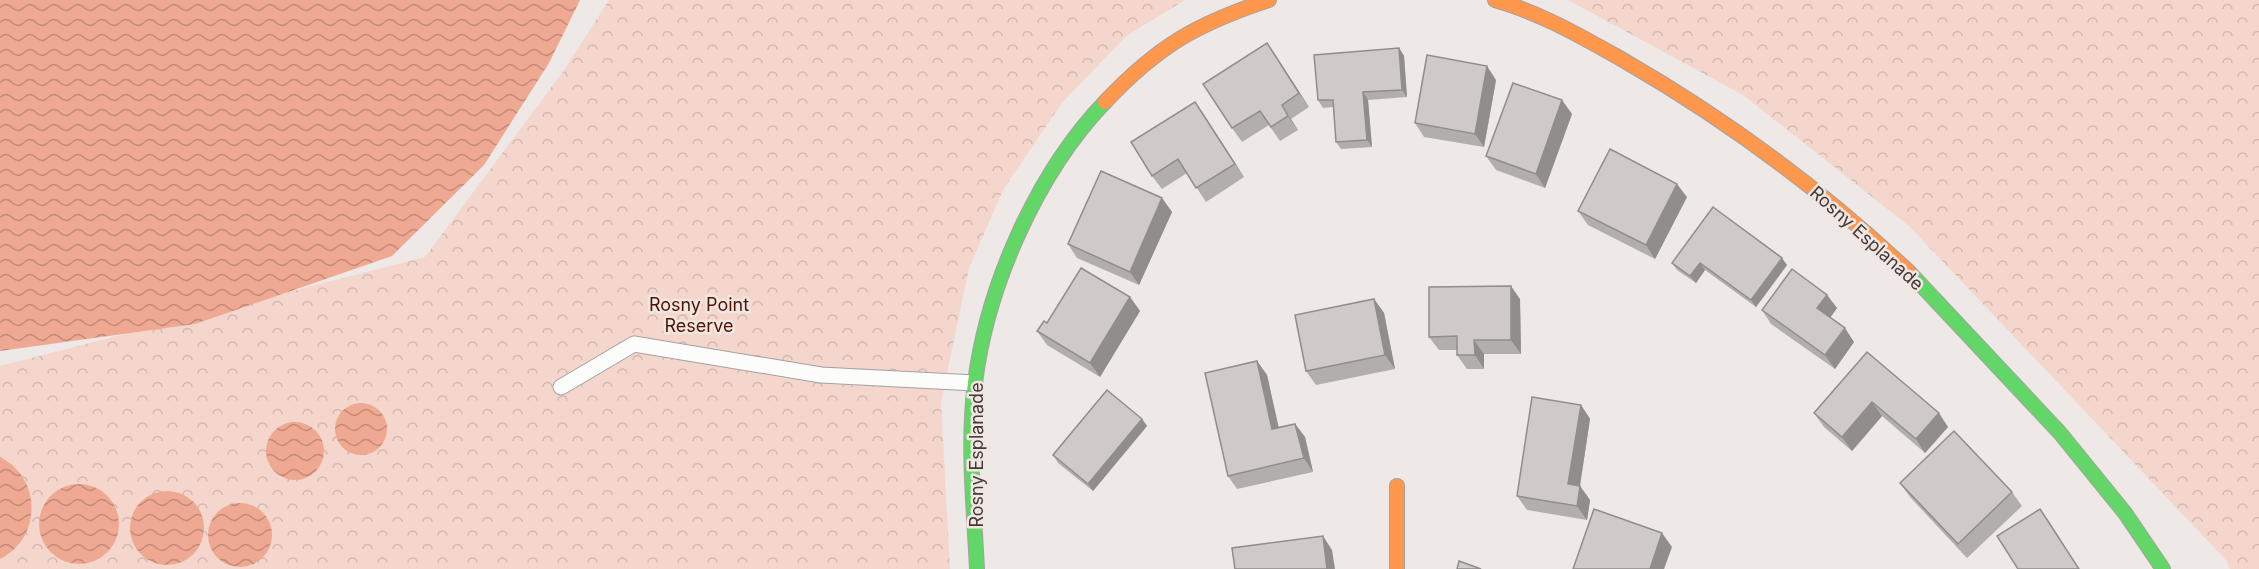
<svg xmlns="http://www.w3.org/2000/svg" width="2259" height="569" viewBox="0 0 2259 569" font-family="Inter,sans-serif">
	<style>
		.forest { fill: url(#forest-crowns) }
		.water { fill: url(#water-waves) }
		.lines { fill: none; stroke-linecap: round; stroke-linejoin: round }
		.lane-casing { stroke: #a5a1a0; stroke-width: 17 }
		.fast-casing { stroke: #a5a1a0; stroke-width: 16 }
		.slow-casing { stroke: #a5a1a0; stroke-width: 16 }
		.lane { stroke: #fcfcfb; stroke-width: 15 }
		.fast { stroke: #63d668; stroke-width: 14 }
		.slow { stroke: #ff974d; stroke-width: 14 }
		.wall { fill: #b2aeac }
		.shaded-wall { fill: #918d8c }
		.building { fill: #cfcac8; stroke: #918d8c; stroke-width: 1.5 }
		.labels { text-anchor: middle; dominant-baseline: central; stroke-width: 5; stroke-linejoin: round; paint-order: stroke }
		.street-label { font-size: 18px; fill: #403b39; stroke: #f2e6e2 }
		.park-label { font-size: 18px; fill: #4f1300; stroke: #f2e6e2 }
	</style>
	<defs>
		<pattern id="forest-crowns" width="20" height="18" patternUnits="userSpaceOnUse" patternTransform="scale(1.5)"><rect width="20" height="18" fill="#f4d6cc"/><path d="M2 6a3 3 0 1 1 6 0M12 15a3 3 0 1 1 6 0" fill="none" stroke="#d2b9b0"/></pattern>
		<pattern id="water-waves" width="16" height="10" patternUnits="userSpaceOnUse" patternTransform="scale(1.5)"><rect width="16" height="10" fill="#efa891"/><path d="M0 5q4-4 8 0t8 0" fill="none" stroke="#c38a77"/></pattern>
	</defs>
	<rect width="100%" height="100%" fill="#eee8e6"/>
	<g class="forest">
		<polygon points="609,0 1185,0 1126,36 1061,104 1003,190 969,268 941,402 950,569 0,569 0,366 425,257 562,73"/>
		<polygon points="1568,0 2259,0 2259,569 2230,569 2226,560 1909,226 1743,95"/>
	</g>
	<g class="water">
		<polygon points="0,0 580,0 549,63 484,165 392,256 195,324 0,351"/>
		<circle cx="361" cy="429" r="26"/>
		<circle cx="295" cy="451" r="29"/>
		<path d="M0 457C42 478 42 538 0 559Z"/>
		<circle cx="79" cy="524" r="40"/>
		<circle cx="167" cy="528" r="37"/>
		<circle cx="240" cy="535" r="32"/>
	</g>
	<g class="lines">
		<defs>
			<polyline id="lane" points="561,387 634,344 821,375 975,383"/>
			<g id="fast">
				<polyline points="1909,272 2060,433 2125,513 2163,569"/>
				<path d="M977 569C974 507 967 444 975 383 987 286 1037 173 1105 102"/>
			</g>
			<g id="slow">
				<path d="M1495 0C1541 13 1582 37 1623 60 1727 120 1822 190 1909 272"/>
				<path d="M1105 102C1158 46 1196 24 1269 0"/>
				<polyline points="1397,486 1397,569"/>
			</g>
		</defs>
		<use href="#lane" class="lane-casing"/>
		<use href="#fast" class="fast-casing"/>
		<use href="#slow" class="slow-casing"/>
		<use href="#lane" class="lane"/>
		<use href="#fast" class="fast"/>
		<use href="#slow" class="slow"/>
	</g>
	<g class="wall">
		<polygon points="1399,48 1404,56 1407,97 1368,100 1372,147 1341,149 1336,142 1333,107 1323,108 1318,100"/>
		<polygon points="1276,56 1309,107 1291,119 1298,130 1280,141 1269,125 1242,142 1232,128"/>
		<polygon points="1496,80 1484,147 1424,137 1415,123"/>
		<polygon points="1572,114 1545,188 1496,170 1486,156"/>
		<polygon points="1204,115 1244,177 1206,202 1187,173 1162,189 1152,176"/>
		<polygon points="1687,197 1655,259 1588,225 1578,211"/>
		<polygon points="1162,198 1172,212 1139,285 1077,258 1068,244"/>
		<polygon points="1672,263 1787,265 1756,307 1705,270 1696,283 1677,270"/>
		<polygon points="1827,295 1837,308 1830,318 1854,342 1835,369 1771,324 1762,310"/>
		<polygon points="1130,297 1140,311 1100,377 1047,345 1037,331 1047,323"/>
		<polygon points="1374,299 1384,313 1395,369 1316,385 1306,371"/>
		<polygon points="1520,299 1521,354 1484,354 1484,369 1467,369 1457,355 1457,350 1439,350 1429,337"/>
		<polygon points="1867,352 1948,427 1925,453 1882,416 1852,451 1824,427 1814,413"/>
		<polygon points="1257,361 1267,375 1278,427 1295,424 1305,437 1313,472 1237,489 1228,476"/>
		<polygon points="1581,405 1590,419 1580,486 1590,500 1587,520 1527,510 1517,496"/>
		<polygon points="1142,419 1147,426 1093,491 1058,463 1053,455"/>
		<polygon points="1900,483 2012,492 2022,506 1967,558 1910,497"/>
	</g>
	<g class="shaded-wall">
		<polygon points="1267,43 1276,56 1309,107 1299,93"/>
		<polygon points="1399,48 1404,56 1407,97 1402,90"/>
		<polygon points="1487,66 1496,80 1484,147 1475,134"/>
		<polygon points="1363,92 1368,100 1372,147 1367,140"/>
		<polygon points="1562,100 1572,114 1545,188 1536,174"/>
		<polygon points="1195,102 1204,115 1244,177 1235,164"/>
		<polygon points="1282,105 1291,119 1298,130 1288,116"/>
		<polygon points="1677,184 1687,197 1655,259 1646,245"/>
		<polygon points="1162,198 1172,212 1139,285 1130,272"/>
		<polygon points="1782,258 1787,265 1756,307 1751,300"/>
		<polygon points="1700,263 1705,270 1696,283 1690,276"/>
		<polygon points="1511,286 1520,299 1521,354 1511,340"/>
		<polygon points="1827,295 1837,308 1827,322 1817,308"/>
		<polygon points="1130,297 1140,311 1100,377 1090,363"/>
		<polygon points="1374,299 1384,313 1395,369 1385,355"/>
		<polygon points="1845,328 1854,342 1835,369 1825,355"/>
		<polygon points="1474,340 1484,354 1484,369 1475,355"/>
		<polygon points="1257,361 1267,375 1282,442 1272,429"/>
		<polygon points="1872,402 1882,416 1852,451 1842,437"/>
		<polygon points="1581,405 1590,419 1578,498 1568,484"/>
		<polygon points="1939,413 1948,427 1925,453 1916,439"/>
		<polygon points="1142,419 1147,426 1093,491 1088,484"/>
		<polygon points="1295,424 1305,437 1313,472 1304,458"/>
		<polygon points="1580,486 1590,500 1587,520 1577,506"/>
		<polygon points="2040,509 2050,523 2079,569"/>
		<polygon points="1662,533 1672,547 1664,569 1650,569"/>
		<polygon points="1323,536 1332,550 1335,569 1327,569"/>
	</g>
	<g class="building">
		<polygon points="1267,43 1299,93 1282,105 1288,116 1271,127 1260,111 1232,128 1203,84"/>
		<polygon points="1399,48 1402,90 1363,92 1367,140 1336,142 1333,100 1318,100 1314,55"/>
		<polygon points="1427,55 1487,66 1475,134 1415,123"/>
		<polygon points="1513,83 1562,100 1536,174 1486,156"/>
		<polygon points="1195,102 1235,164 1196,188 1178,159 1152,176 1131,142"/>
		<polygon points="1610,149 1677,184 1646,245 1578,211"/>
		<polygon points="1101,171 1162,198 1130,272 1068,244"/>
		<polygon points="1713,207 1782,258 1751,300 1700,263 1690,276 1672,263"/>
		<polygon points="1081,268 1130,297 1090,363 1037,331 1044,321 1047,323"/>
		<polygon points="1792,269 1827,295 1817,308 1845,328 1825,355 1762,310"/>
		<polygon points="1511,286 1511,340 1474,340 1475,355 1457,355 1457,336 1429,337 1429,287"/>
		<polygon points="1374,299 1385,355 1306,371 1295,315"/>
		<polygon points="1867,352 1939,413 1916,439 1872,402 1842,437 1814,413"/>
		<polygon points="1257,361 1272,429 1295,424 1304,458 1228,476 1205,373"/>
		<polygon points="1107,390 1142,419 1088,484 1053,455"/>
		<polygon points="1532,397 1581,405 1568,484 1580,486 1577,506 1517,496"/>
		<polygon points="1954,431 2012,492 1958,544 1900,483"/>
		<polygon points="1594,509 1662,533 1650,569 1573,569"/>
		<polygon points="2040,509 2079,569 2018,569 1997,536"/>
		<polygon points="1323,536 1327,569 1235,569 1232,548"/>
		<polygon points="1459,561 1481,569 1457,569"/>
	</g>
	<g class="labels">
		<g class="street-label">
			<text transform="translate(1867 238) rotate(42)">Rosny Esplanade</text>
			<text transform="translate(976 455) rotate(-90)">Rosny Esplanade</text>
		</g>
		<g class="park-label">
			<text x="699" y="304">Rosny Point<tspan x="699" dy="21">Reserve</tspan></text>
		</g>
	</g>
</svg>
